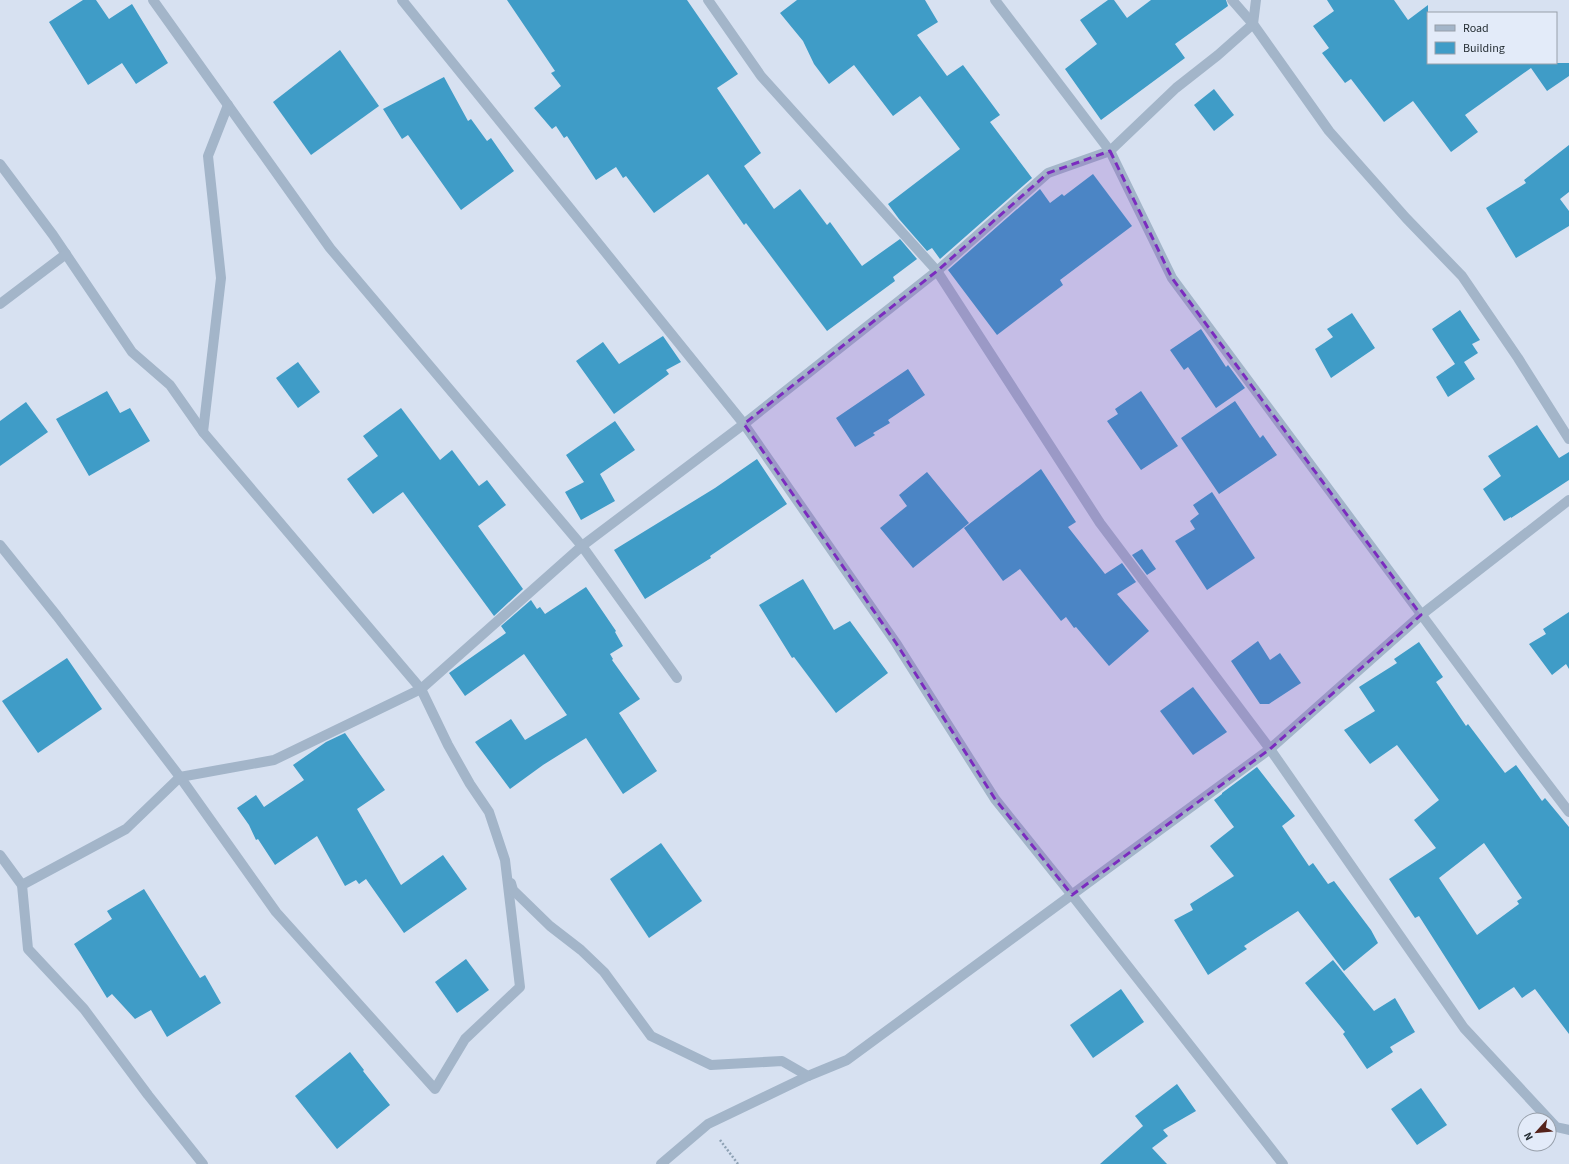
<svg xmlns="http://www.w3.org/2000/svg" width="1569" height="1164" viewBox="0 0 1569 1164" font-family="'Source Sans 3',sans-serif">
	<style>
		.building { fill: #3f9cc7; fill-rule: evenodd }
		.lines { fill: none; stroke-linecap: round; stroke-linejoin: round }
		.path { stroke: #8da1b4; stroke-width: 2.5; stroke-dasharray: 2 2; stroke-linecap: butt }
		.street { stroke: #a3b5c9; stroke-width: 10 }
		.marked { fill: #7b2cbf; fill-opacity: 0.2; stroke: #7b2cbf; stroke-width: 3; stroke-dasharray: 8 5; stroke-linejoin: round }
	</style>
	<rect width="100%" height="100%" fill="#d7e1f1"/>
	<g class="building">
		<polygon points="83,0 96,0 109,19 132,4 168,63 136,84 122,63 88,85 49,22"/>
		<polygon points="507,0 687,0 738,74 717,88 761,153 744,166 774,209 800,189 827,225 830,222 862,266 900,239 917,259 893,277 895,281 827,331 746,223 744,225 708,174 654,213 626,176 623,178 616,167 596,180 567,136 564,138 556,126 552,129 534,108 561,86 551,73 555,71"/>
		<polygon points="797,0 925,0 938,22 917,35 947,76 963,65 1000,115 990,122 1032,178 940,259 932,248 927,251 899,219 888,204 960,149 920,96 893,116 854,65 829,84 814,64 803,41 780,13"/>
		<polygon points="1108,0 1114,0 1127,18 1151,0 1226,0 1228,6 1175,44 1185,58 1101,120 1065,69 1097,44 1080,20"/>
		<polygon points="1327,0 1394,0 1408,20 1428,5 1428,63 1569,63 1569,76 1547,91 1531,68 1465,115 1478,132 1451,152 1413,101 1384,122 1351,79 1345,83 1322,53 1329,48 1313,26 1334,11"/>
		<polygon points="340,50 379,106 311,155 273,102"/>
		<polygon points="444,77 468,121 471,119 487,141 491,138 514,171 461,210 408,135 402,139 383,109"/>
		<polygon points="1214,89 1234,115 1214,131 1194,105"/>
		<polygon points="1569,145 1569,192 1560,199 1569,211 1569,226 1516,258 1486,208 1526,183 1524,180"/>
		<polygon points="1093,174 1132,226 1060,280 1063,285 997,335 948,270 1040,189 1050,203 1062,194 1064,196"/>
		<polygon points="1460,310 1480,340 1472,344 1478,353 1464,362 1475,379 1448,397 1436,377 1455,364 1432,329"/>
		<polygon points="1352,313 1375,348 1331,378 1315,349 1333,337 1327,329"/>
		<polygon points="1201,329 1226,367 1228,365 1245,388 1216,408 1188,367 1184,370 1170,350"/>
		<polygon points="663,336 681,362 666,370 669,374 614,414 576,361 603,342 619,364"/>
		<polygon points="298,362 320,392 298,408 276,378"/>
		<polygon points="908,369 925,395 888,420 890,423 873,433 875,435 855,447 836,418"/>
		<polygon points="107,391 120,413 130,408 150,441 89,476 56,419"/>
		<polygon points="1141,391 1178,446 1141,470 1107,421 1118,414 1115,409"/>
		<polygon points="1235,401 1260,438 1263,435 1277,455 1219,494 1181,438"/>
		<polygon points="26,402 48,432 0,466 0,421"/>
		<polygon points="401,408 440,460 452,450 479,486 487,480 506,505 478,526 523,589 494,616 403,492 373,514 347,479 378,456 363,436"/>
		<polygon points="615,421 635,450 600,474 615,501 581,520 565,492 584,482 566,455"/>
		<polygon points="1537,425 1559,458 1569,452 1569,480 1511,518 1511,517 1504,521 1483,489 1501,476 1488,456"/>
		<polygon points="757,459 787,504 710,556 711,558 645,599 614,550 715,488"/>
		<polygon points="1041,469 1076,522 1068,527 1105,574 1122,563 1136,582 1117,594 1149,631 1109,666 1076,627 1074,628 1066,617 1061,621 1020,569 1003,581 964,528"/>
		<polygon points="927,472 969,523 913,568 880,528 907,506 899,495"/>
		<polygon points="1212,492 1255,558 1207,590 1175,541 1195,529 1190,521 1199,514 1193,505"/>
		<polygon points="1142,549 1156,569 1147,575 1132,555"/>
		<polygon points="803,579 834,630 850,621 888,673 836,713 794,657 792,658 759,605"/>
		<polygon points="586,587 616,631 615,632 623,646 610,654 613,659 612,660 640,699 619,713 657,771 623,794 586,738 543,765 510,789 475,742 511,719 525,740 567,715 524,654 465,696 449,673 506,633 501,626 531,600 537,609 540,607 545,614"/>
		<polygon points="1569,612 1569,669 1566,664 1552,675 1529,644 1546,634 1543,629"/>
		<polygon points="1258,641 1270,660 1280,653 1301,683 1269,704 1260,704 1231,661"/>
		<path d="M1419 642 1443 677 1436 682 1466 726 1468 724 1505 773 1516 765 1542 801 1545 798 1569 827V1034L1535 989 1522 998 1514 987 1479 1010 1419 916 1415 918 1389 879 1436 848 1414 820 1439 800 1397 745 1370 764 1344 730 1375 711 1359 687 1397 663 1394 659ZM1484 843 1522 898 1517 901 1519 904 1477 935 1439 878Z"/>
		<polygon points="67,658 102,709 38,753 2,701"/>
		<polygon points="1193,687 1227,732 1193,755 1160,711"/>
		<polygon points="345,733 385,790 357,809 401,885 443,855 467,889 404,933 366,879 359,884 356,880 345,886 317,836 275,865 258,839 256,840 249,825 237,808 256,795 264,807 304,780 293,765 326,742"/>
		<polygon points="1257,767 1295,816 1282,826 1309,866 1313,863 1328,884 1334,881 1371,930 1378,943 1344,971 1298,911 1244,946 1247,949 1208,975 1174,920 1193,910 1190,904 1234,876 1210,846 1234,827 1214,800 1222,794 1222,793"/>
		<polygon points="661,843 702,901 649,938 610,879"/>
		<polygon points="144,889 200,978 205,975 221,1003 167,1037 151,1010 135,1019 112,994 107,998 74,944 112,919 107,911"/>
		<polygon points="466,959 489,990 457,1013 435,982"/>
		<polygon points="1333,960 1374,1011 1395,998 1415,1032 1390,1047 1393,1052 1367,1069 1343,1034 1345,1032 1305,983"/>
		<polygon points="1121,989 1144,1022 1093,1058 1070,1025"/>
		<polygon points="350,1052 364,1070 363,1071 390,1105 337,1149 295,1096"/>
		<polygon points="1177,1084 1196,1111 1163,1130 1168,1136 1152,1148 1167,1164 1100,1164 1143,1126 1135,1116"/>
		<polygon points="1421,1088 1447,1125 1417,1145 1391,1109"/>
	</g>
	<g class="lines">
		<polyline class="path" points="720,1140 738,1164"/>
		<g class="street">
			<polyline points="153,0 330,248 582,546 677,678"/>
			<polyline points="402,0 744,424 896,643 995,799 1072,895 1283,1164"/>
			<polyline points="708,0 761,76 937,271 1100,523 1270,749 1464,1028 1556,1127 1569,1130"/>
			<polyline points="1232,0 1253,24 1329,131 1406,218 1462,276 1518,358 1569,439"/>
			<polyline points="1256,0 1253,24 1218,55 1176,88 1110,151 1172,278 1524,753 1569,812"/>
			<polyline points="0,164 53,235 132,352 170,385 203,432 421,689 448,745 470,784 489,812 505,860 520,987 465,1039 435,1089 276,912 180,777 57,616 0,545"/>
			<polyline points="0,304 66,254"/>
			<polyline points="203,432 221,278 208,156 228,105"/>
			<polyline points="0,855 22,885"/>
			<polyline points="511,883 513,890 550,926 581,950 604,972 651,1036 711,1065 782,1061 808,1076 847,1060 1270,749 1421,615 1569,500"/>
			<polyline points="203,1164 148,1095 84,1009 28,949 22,885 126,829 180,777 274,760 421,689 582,546 744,424 937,271 1048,173 1110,151 995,0"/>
			<polyline points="661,1164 708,1124 808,1076"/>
		</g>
	</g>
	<path class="marked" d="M1110 151 1172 278 1421 615 1270 749 1072 895 995 799 896 643 744 424 937 271 1048 173Z"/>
	<rect x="1427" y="12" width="130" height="52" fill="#e3ebf9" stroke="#979faa"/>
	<rect x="1435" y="25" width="20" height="6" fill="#a3b5c9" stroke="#979faa"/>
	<text x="1463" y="32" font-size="12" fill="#252e34">Road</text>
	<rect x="1435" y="42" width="20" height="12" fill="#3f9cc7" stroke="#979faa"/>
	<text x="1463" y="52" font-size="12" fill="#252e34">Building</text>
	<g transform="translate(1537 1132) rotate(243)"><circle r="19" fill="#e3ebf9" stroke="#979faa"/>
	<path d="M0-3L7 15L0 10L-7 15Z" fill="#55231b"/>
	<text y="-6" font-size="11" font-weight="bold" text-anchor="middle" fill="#252e34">N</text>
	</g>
</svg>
